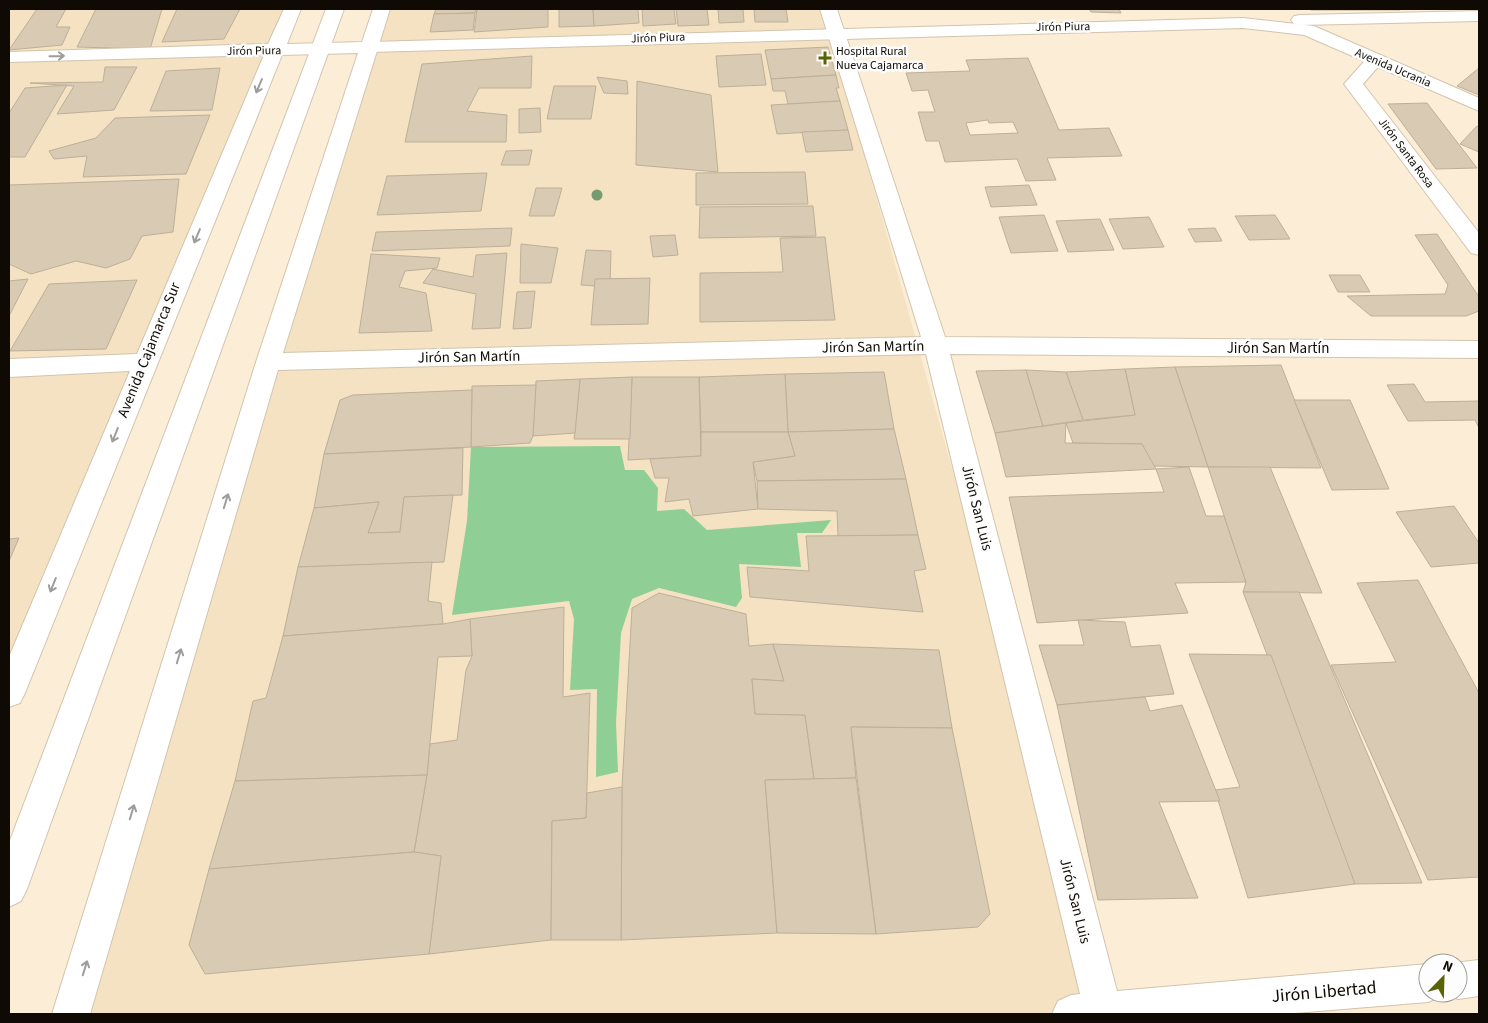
<svg xmlns="http://www.w3.org/2000/svg" width="1488" height="1023" viewBox="0 0 1488 1023" font-family="'Source Sans 3',sans-serif">
	<style>
		.built { fill: #f4e2c3 }
		.green { fill: #8fcf96 }
		.building { fill: #d9cbb3; stroke: #bdaf98; fill-rule: evenodd }
		.lines { fill: none; stroke-linecap: round; stroke-linejoin: round }
		.street-casing { stroke: #d2c4ad; stroke-width: 2 }
		.secondary-casing { stroke: #d2c4ad; stroke-width: 2 }
		.highway-casing { stroke: #d2c4ad; stroke-width: 2 }
		.street { fill: #fff; fill-rule: evenodd }
		.secondary { fill: #fff; fill-rule: evenodd }
		.highway { fill: #fff; fill-rule: evenodd }
		.tree { fill: #759b71 }
		.oneway { stroke: #9f9d9b }
		.poi-dot { fill: #586304; stroke: #fdfdfd; stroke-width: 2 }
		.labels { text-anchor: middle; dominant-baseline: central; stroke-width: 5; stroke-linejoin: round; paint-order: stroke }
		.far-street-label { font-size: 12px; fill: #0f0b04; stroke: #fdfdfd }
		.far-poi-label { font-size: 12px; fill: #0f0b04; stroke: #fdfdfd; text-anchor: start }
		.street-label { font-size: 15px; fill: #0f0b04; stroke: #fdfdfd }
		.near-street-label { font-size: 18px; fill: #0f0b04; stroke: #fdfdfd }
	</style>
	<rect width="100%" height="100%" fill="#fceed6"/>
	<g class="built">
		<polygon points="9,9 289,9 9,689"/>
		<polygon points="382,9 824,9 1104,1014 77,1014"/>
	</g>
	<polygon class="green" points="620,446 625,470 644,470 658,488 657,511 684,509 707,530 831,520 822,533 797,533 801,567 739,564 742,598 736,607 659,588 632,599 621,633 616,723 618,772 596,777 597,689 570,690 574,619 569,601 452,615 467,521 471,447"/>
	<g class="building">
		<polygon points="37,9 66,9 56,27 70,27 62,45 9,50"/>
		<polygon points="96,9 162,9 150,49 77,47"/>
		<polygon points="177,9 240,9 224,39 162,42"/>
		<polygon points="436,9 476,9 475,13 434,14"/>
		<polygon points="477,9 548,9 548,27 474,32"/>
		<polygon points="559,9 593,9 594,26 559,27"/>
		<polygon points="593,9 638,9 639,23 594,26"/>
		<polygon points="642,9 674,9 676,24 643,26"/>
		<polygon points="676,9 707,9 709,25 678,26"/>
		<polygon points="718,9 743,9 744,22 719,23"/>
		<polygon points="754,9 786,9 788,22 755,22"/>
		<polygon points="1089,9 1119,9 1121,13 1091,12"/>
		<polygon points="1310,9 1399,9 1400,10 1311,10"/>
		<polygon points="475,13 473,30 430,32 434,14"/>
		<polygon points="828,47 836,75 771,79 765,50"/>
		<polygon points="761,54 766,85 719,87 716,56"/>
		<polygon points="532,56 531,88 479,88 467,111 507,115 506,142 405,142 422,64"/>
		<path d="M1028 58 1059 130 1109 128 1122 156 1047 158 1056 180 1026 181 1017 159 945 162 939 141H926L918 112H935L928 90 912 91 906 73 970 71 966 60ZM988 120 989 123 1013 122 1018 133 970 135 966 123Z"/>
		<polygon points="105,67 137,67 114,110 57,114 74,86 30,83 103,82"/>
		<polygon points="220,68 212,110 150,111 166,71"/>
		<polygon points="1479,68 1479,95 1457,86"/>
		<polygon points="836,75 839,88 836,88 840,101 788,104 785,91 773,91 771,79"/>
		<polygon points="597,77 627,81 628,94 604,93"/>
		<polygon points="637,81 711,95 718,172 636,165"/>
		<polygon points="67,85 25,157 9,157 9,113 25,88"/>
		<polygon points="554,86 596,86 591,119 547,119"/>
		<polygon points="840,101 848,130 777,134 771,105"/>
		<polygon points="1427,103 1477,168 1436,169 1388,104"/>
		<polygon points="540,108 541,132 519,133 519,109"/>
		<polygon points="210,115 186,174 83,177 87,156 54,159 49,151 96,138 115,118"/>
		<polygon points="1477,126 1479,127 1479,152 1460,144"/>
		<polygon points="848,130 853,150 806,152 802,132"/>
		<polygon points="532,150 529,165 501,165 506,151"/>
		<polygon points="805,172 808,204 696,205 696,173"/>
		<polygon points="487,173 481,211 377,215 387,176"/>
		<polygon points="179,179 173,232 142,236 130,259 106,268 76,261 31,274 9,264 9,185"/>
		<polygon points="1029,185 1037,205 991,207 985,187"/>
		<polygon points="536,188 562,188 554,216 529,216"/>
		<polygon points="813,206 816,236 699,238 700,207"/>
		<polygon points="1044,215 1058,251 1011,253 999,217"/>
		<polygon points="1275,215 1290,239 1249,240 1235,216"/>
		<polygon points="1149,217 1164,247 1123,249 1109,219"/>
		<polygon points="1100,219 1114,250 1068,252 1056,221"/>
		<polygon points="512,228 510,246 372,251 376,232"/>
		<polygon points="1215,228 1222,241 1195,242 1188,229"/>
		<polygon points="1437,234 1479,297 1479,311 1466,316 1371,316 1347,296 1445,294 1448,285 1415,235"/>
		<polygon points="675,235 678,255 653,257 650,236"/>
		<polygon points="825,237 835,320 700,322 700,273 783,272 780,238"/>
		<polygon points="521,244 558,248 551,283 520,283"/>
		<polygon points="586,250 611,251 610,287 581,285"/>
		<polygon points="507,253 500,328 472,329 476,294 423,283 433,269 473,277 476,255"/>
		<polygon points="371,254 440,258 437,268 405,271 399,287 426,293 432,331 359,333"/>
		<polygon points="1329,275 1360,275 1370,292 1338,292"/>
		<polygon points="650,278 648,324 591,325 595,279"/>
		<polygon points="28,279 9,316 9,281"/>
		<polygon points="137,280 106,349 10,351 49,284"/>
		<polygon points="535,291 531,328 513,329 517,292"/>
		<polygon points="1281,365 1321,468 1208,467 1175,367"/>
		<polygon points="1175,367 1208,467 1151,466 1142,444 1073,443 1066,423 1135,415 1125,369"/>
		<polygon points="1125,369 1135,415 1083,420 1066,372"/>
		<polygon points="1026,370 1043,426 995,433 976,371"/>
		<polygon points="1026,370 1066,372 1083,420 1043,426"/>
		<polygon points="884,372 894,429 788,432 785,374"/>
		<polygon points="785,374 788,432 701,432 699,377"/>
		<polygon points="632,377 699,377 701,456 628,460"/>
		<polygon points="632,377 630,439 574,439 580,379"/>
		<polygon points="580,379 575,433 533,436 536,381"/>
		<polygon points="1414,384 1425,402 1479,401 1479,428 1475,420 1408,421 1387,385"/>
		<polygon points="536,385 533,436 530,443 471,447 472,386"/>
		<polygon points="472,390 471,447 324,454 340,400 353,395"/>
		<polygon points="1294,400 1350,400 1389,489 1332,490"/>
		<polygon points="1066,423 1065,443 1142,444 1156,469 1006,477 995,433"/>
		<polygon points="894,429 906,479 757,481 753,462 795,456 788,432"/>
		<polygon points="701,432 788,432 795,456 753,462 758,509 693,516 689,499 665,502 669,478 655,478 650,459 701,456"/>
		<polygon points="463,448 462,495 404,497 400,532 368,533 379,502 314,508 324,454"/>
		<polygon points="1189,467 1206,516 1224,516 1246,582 1175,583 1188,613 1037,623 1009,497 1164,492 1156,469"/>
		<polygon points="1208,467 1270,467 1322,593 1243,592 1246,582"/>
		<polygon points="906,479 918,535 838,536 837,511 758,509 757,481"/>
		<polygon points="453,495 444,562 298,567 314,508 379,502 368,533 400,532 404,497"/>
		<polygon points="1454,506 1479,543 1479,563 1431,567 1396,512"/>
		<polygon points="918,535 926,569 914,571 923,612 750,597 747,567 809,571 806,536"/>
		<polygon points="19,538 9,561 9,539"/>
		<polygon points="432,562 428,601 441,603 443,624 283,636 298,567"/>
		<polygon points="1418,580 1479,693 1479,877 1428,880 1331,665 1396,662 1357,583"/>
		<polygon points="1243,592 1299,592 1422,883 1355,884"/>
		<polygon points="659,593 746,614 749,646 773,644 784,681 752,679 755,714 805,715 814,779 765,780 777,933 621,940 622,787 632,608"/>
		<polygon points="564,607 563,697 590,693 586,818 552,821 551,940 429,954 441,856 414,852 427,775 430,744 457,740 466,670 472,656 470,619"/>
		<polygon points="470,619 472,656 438,657 427,775 235,781 253,701 266,698 283,636 443,624"/>
		<polygon points="1078,620 1125,622 1131,647 1160,645 1174,694 1057,705 1039,645 1084,645"/>
		<polygon points="773,644 939,650 952,728 851,727 856,778 814,779 805,715 755,714 752,679 784,681"/>
		<polygon points="1189,654 1271,655 1355,884 1248,898 1215,790 1240,787"/>
		<polygon points="1145,697 1150,711 1182,705 1220,801 1159,802 1198,898 1098,900 1057,705"/>
		<polygon points="851,727 952,728 990,914 978,927 876,934"/>
		<polygon points="427,775 414,852 209,869 235,781"/>
		<polygon points="856,778 876,934 777,933 765,780"/>
		<polygon points="622,787 621,940 551,940 552,821 586,818 587,793"/>
		<polygon points="414,852 441,856 429,954 205,974 189,945 209,869"/>
	</g>
	<g class="lines">
		<defs>
			<g id="street">
				<polygon points="284,9 301,9 287,44 362,42 373,9 390,9 283,353 921,337 820,9 837,9 945,337 1479,341 1479,358 950,354 1117,991 1428,964 1428,993 1442,993 1441,996 1428,1002 1283,1014 1052,1014 1058,1001 1071,995 1080,994 926,354 278,370 90,1014 52,1014 256,362 358,53 282,55 25,693 20,703 9,707 9,657 130,371 9,377 9,359 137,354 264,55 9,62 9,52 268,44"/>
				<polygon points="1479,11 1479,21 1300,25 1294,24 1291,20 1294,16 1300,15"/>
				<polygon points="1375,55 1381,56 1384,60 1363,84 1479,233 1479,255 1471,253 1344,84 1369,56"/>
				<polygon points="1479,960 1479,996 1458,999 1445,993 1458,993 1458,963 1454,963"/>
			</g>
			<polygon id="secondary" points="1243,18 1314,26 1479,98 1479,111 1304,35 1243,28 369,52 363,51 360,47 363,43 369,42"/>
			<polygon id="highway" points="326,9 344,9 27,889 21,901 9,907 9,843"/>
		</defs>
		<use href="#street" class="street-casing"/>
		<use href="#secondary" class="secondary-casing"/>
		<use href="#highway" class="highway-casing"/>
		<use href="#street" class="street"/>
		<use href="#secondary" class="secondary"/>
		<use href="#highway" class="highway"/>
	</g>
	<circle class="tree" cx="597" cy="195" r="5.5"/>
	<defs><path id="oneway-shaft" d="M-6 0H5M1.5-3L5.5 0L1.5 3" fill="none" stroke-width="1.6" stroke-linecap="round" stroke-linejoin="round" transform="scale(1.25)"/></defs>
	<g class="oneway">
		<use href="#oneway-shaft" transform="translate(57 56) rotate(-1)"/>
		<use href="#oneway-shaft" transform="translate(259 86) rotate(113)"/>
		<use href="#oneway-shaft" transform="translate(197 236) rotate(113)"/>
		<use href="#oneway-shaft" transform="translate(115 435) rotate(112)"/>
		<use href="#oneway-shaft" transform="translate(226 501) rotate(-73)"/>
		<use href="#oneway-shaft" transform="translate(53 585) rotate(112)"/>
		<use href="#oneway-shaft" transform="translate(179 656) rotate(-73)"/>
		<use href="#oneway-shaft" transform="translate(132 812) rotate(-73)"/>
		<use href="#oneway-shaft" transform="translate(85 968) rotate(-73)"/>
	</g>
	<path class="poi-dot" d="M822.5 50.5h5v5h5v5h-5v5h-5v-5h-5v-5h5z"/>
	<g class="labels">
		<g class="far-street-label">
			<text transform="translate(1063 27) rotate(-1)">Jirón Piura</text>
			<text transform="translate(658 38) rotate(-2)">Jirón Piura</text>
			<text transform="translate(254 51) rotate(-1)">Jirón Piura</text>
			<text transform="translate(1393 68) rotate(23)">Avenida Ucrania</text>
			<text transform="translate(1406 153) rotate(53)">Jirón Santa Rosa</text>
		</g>
		<g class="far-poi-label">
			<text x="836" y="51">Hospital Rural<tspan x="836" dy="14">Nueva Cajamarca</tspan></text>
		</g>
		<g class="street-label">
			<text transform="translate(873 347) rotate(-1)">Jirón San Martín</text>
			<text x="1278" y="348">Jirón San Martín</text>
			<text transform="translate(149 350) rotate(-68)">Avenida Cajamarca Sur</text>
			<text transform="translate(469 357) rotate(-1)">Jirón San Martín</text>
			<text transform="translate(977 508) rotate(76)">Jirón San Luis</text>
			<text transform="translate(1075 901) rotate(76)">Jirón San Luis</text>
		</g>
		<g class="near-street-label">
			<text transform="translate(1324 992) rotate(-5)">Jirón Libertad</text>
		</g>
	</g>
	<rect width="1488" height="1023" fill="none" stroke="#0f0b04" stroke-width="20"/>
	<g transform="translate(1443 978) rotate(23)"><circle r="24" fill="#fdfdfd" stroke="#9e9c99"/>
	<path d="M0-4L9 19L0 12L-9 19Z" fill="#586304"/>
	<text y="-8" font-size="14" font-weight="bold" text-anchor="middle" fill="#0f0b04">N</text>
	</g>
</svg>
